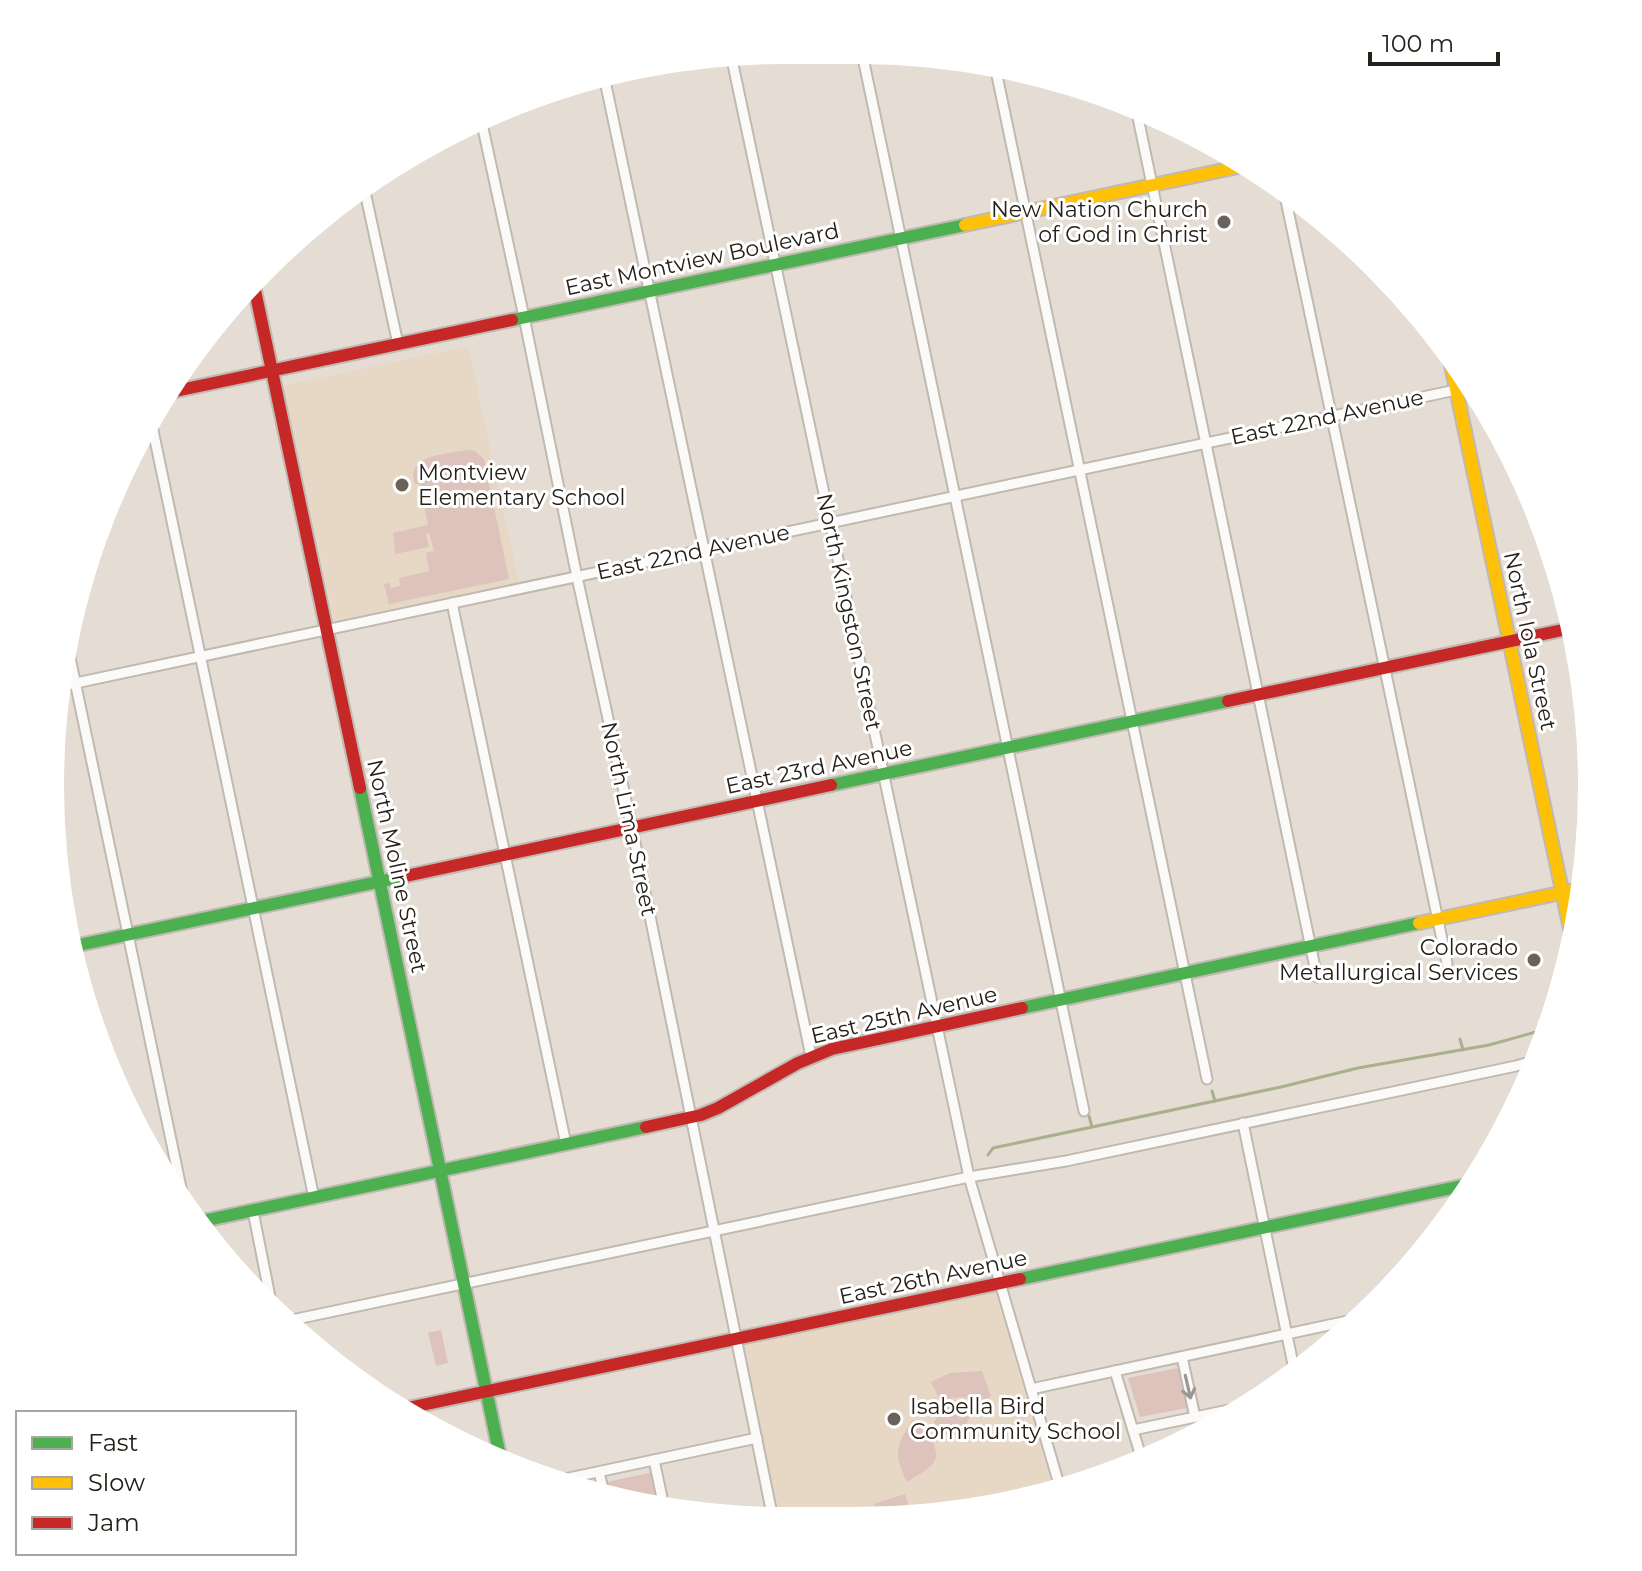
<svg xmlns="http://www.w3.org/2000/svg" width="1642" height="1571" viewBox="0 0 1642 1571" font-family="Montserrat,sans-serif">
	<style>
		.built { fill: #e7d8c6 }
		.green { fill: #ddc3bb }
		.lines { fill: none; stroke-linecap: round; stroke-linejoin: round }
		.stream { stroke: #aaaf8c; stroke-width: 3 }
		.street-casing { stroke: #c0b9b1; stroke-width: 13 }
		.fast-casing { stroke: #c0b9b1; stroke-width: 16 }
		.slow-casing { stroke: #c0b9b1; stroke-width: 16 }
		.jam-casing { stroke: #c0b9b1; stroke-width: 16 }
		.street { stroke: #fbfaf8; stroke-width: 9 }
		.fast { stroke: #4caf50; stroke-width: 12 }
		.slow { stroke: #ffc107; stroke-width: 12 }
		.jam { stroke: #c62828; stroke-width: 12 }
		.oneway { stroke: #9b9894 }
		.poi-dot { fill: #68625a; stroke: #fff; stroke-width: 3 }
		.labels { text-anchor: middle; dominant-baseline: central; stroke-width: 6; stroke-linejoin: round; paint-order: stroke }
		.poi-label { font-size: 22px; fill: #252019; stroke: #fff; text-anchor: end }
		.street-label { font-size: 22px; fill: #252019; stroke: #fff }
	</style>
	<rect width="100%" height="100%" fill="#e5ddd3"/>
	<g class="built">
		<polygon points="468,346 519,583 335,623 283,386"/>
		<polygon points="995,1291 1054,1493 1047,1496 905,1519 776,1519 739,1345"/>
	</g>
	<g class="green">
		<path d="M467 450 475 451 484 459 509 579 389 604 384 584 389 583 391 588 400 586 399 578 429 571 426 553 434 551 429 533 426 534 429 547 395 554 393 533 428 525 420 484H415C405 454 447 454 467 450Z"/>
		<polygon points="441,1330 448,1363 436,1366 428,1333"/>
		<polygon points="1178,1368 1187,1408 1140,1417 1128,1378"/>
		<polygon points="982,1371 991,1396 981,1402 962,1397 940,1400 931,1382 950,1373"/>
		<polygon points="954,1401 978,1405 959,1435 940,1434 934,1422 940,1410 946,1410 944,1403"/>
		<path d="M912 1420 923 1421C941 1459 945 1460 907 1482 893 1453 896 1447 912 1420Z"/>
		<polygon points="653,1472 660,1507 611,1499 607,1482"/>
		<polygon points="905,1494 913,1518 878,1519 874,1504"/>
	</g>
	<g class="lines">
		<g class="stream">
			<polyline points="1460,1039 1463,1050"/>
			<polyline points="1212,1091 1215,1101"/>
			<polyline points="1089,1116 1092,1127"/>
			<polyline points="988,1155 993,1148 1281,1087 1358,1068 1489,1045 1550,1028"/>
		</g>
		<defs>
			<g id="street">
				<polyline points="862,53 1084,1111"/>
				<polyline points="731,55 969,1177 1061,1491"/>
				<polyline points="995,66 1207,1079"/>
				<polyline points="604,76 811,1056"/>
				<polyline points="1136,108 1317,977"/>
				<polyline points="481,119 524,317 577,577 632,828 773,1519"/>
				<polyline points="364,187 398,344"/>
				<polyline points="1284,191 1447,963"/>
				<polyline points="150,416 314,1198"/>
				<polyline points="452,603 566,1144"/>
				<polyline points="67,643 184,1202"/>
				<polyline points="57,687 1470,387"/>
				<polyline points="1243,1123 1295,1374"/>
				<polyline points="253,1211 272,1307"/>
				<polyline points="287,1321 969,1177 1066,1161 1516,1066 1536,1060"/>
				<polyline points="1182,1357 1195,1417"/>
				<polyline points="1115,1371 1142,1460"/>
				<polyline points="1031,1389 1357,1319"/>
				<polyline points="1133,1430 1243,1407"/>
				<polyline points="654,1460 664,1507"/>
				<polyline points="599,1472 605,1498"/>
				<polyline points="555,1481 757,1438"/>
			</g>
			<g id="fast">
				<polyline points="512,320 965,225"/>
				<polyline points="831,785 1228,701"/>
				<polyline points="360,788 501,1461"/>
				<polyline points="74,946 406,876"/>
				<polyline points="1022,1008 1419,923"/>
				<polyline points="198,1222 646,1127"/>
				<polyline points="1020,1279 1471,1184"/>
			</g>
			<g id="slow">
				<polyline points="965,225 1247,165"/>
				<polyline points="1448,351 1572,938"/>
				<polyline points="1419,923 1584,888"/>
			</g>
			<g id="jam">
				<polyline points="253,281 360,788"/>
				<polyline points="166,393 512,320"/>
				<polyline points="1228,701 1572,628"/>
				<polyline points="406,876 831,785"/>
				<polyline points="646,1127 701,1115 718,1108 798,1063 832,1049 1022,1008"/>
				<polyline points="403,1409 1020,1279"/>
			</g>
		</defs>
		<use href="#street" class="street-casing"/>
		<use href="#fast" class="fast-casing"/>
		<use href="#slow" class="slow-casing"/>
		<use href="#jam" class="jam-casing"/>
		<use href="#street" class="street"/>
		<use href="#fast" class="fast"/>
		<use href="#slow" class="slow"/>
		<use href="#jam" class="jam"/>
	</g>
	<defs><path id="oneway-shaft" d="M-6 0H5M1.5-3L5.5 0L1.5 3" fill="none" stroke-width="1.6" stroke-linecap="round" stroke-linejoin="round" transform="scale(2)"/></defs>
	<use class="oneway" href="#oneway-shaft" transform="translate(1188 1387) rotate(77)"/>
	<g class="poi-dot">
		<circle cx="1224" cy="222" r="8"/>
		<circle cx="402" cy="485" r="8"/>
		<circle cx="1534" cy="960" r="8"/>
		<circle cx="894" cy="1419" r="8"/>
	</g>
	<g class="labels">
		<g class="poi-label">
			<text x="1208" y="209">New Nation Church<tspan x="1208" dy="25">of God in Christ</tspan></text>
			<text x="418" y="472" text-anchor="start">Montview<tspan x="418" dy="25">Elementary School</tspan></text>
			<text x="1518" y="947">Colorado<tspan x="1518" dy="25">Metallurgical Services</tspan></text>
			<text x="910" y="1406" text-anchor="start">Isabella Bird<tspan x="910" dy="25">Community School</tspan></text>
		</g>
		<g class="street-label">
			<text transform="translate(702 259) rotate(-12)">East Montview Boulevard</text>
			<text transform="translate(1327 417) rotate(-12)">East 22nd Avenue</text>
			<text transform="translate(693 552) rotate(-12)">East 22nd Avenue</text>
			<text transform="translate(849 612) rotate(78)">North Kingston Street</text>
			<text transform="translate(1530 641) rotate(78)">North Iola Street</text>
			<text transform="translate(819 767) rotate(-12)">East 23rd Avenue</text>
			<text transform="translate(629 819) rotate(78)">North Lima Street</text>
			<text transform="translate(397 866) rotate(78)">North Moline Street</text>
			<text transform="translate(904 1015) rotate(-13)">East 25th Avenue</text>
			<text transform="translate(933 1277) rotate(-12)">East 26th Avenue</text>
		</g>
	</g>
	<path d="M0 0H1642V1571H0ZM785 64H857A721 721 0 0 1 1578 785V786A721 721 0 0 1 857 1507H785A721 721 0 0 1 64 786V785A721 721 0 0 1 785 64Z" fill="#fff" fill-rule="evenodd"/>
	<rect x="16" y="1411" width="280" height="144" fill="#ffffff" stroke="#a8a6a3" stroke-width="2"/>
	<rect x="32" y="1437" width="40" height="12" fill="#4caf50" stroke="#a8a6a3" stroke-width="2"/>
	<text x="88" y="1451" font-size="24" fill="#252019">Fast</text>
	<rect x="32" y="1477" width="40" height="12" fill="#ffc107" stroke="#a8a6a3" stroke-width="2"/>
	<text x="88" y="1491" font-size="24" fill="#252019">Slow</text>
	<rect x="32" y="1517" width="40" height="12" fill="#c62828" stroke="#a8a6a3" stroke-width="2"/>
	<text x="88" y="1531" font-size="24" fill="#252019">Jam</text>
	<path d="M1370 52v12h128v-12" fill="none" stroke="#252019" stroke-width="4"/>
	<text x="1382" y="52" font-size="24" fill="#252019" stroke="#ffffff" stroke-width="6" paint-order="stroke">100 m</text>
</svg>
